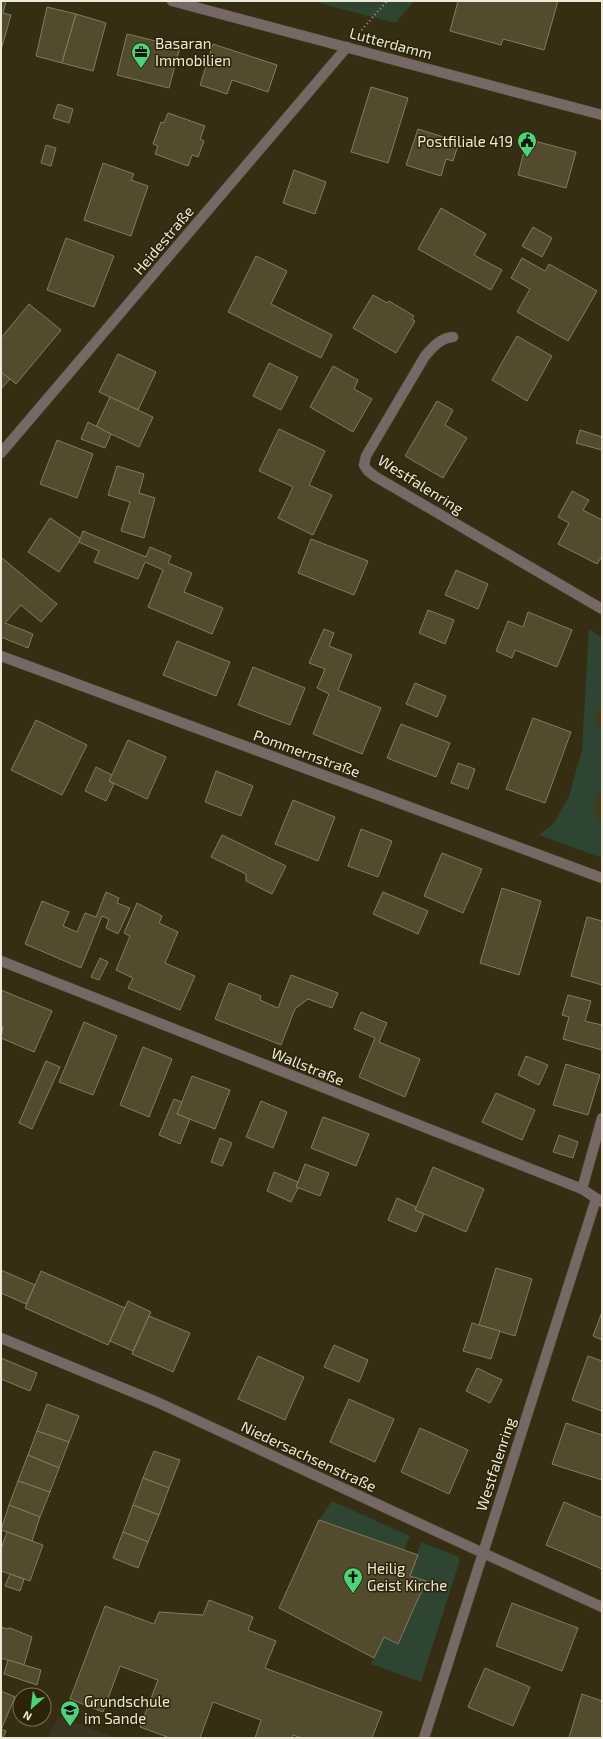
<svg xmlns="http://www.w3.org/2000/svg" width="603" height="1739" viewBox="0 0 603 1739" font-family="'Exo 2',sans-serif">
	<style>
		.education { fill: #3e3424 }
		.green { fill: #2e4531 }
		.sand { fill: #423a19 }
		.building { fill: #524b2e; stroke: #837c5d }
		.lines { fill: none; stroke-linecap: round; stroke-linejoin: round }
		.minor-casing { stroke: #524c32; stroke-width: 11 }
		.path { stroke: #98927c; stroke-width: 2.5; stroke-dasharray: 1 3; stroke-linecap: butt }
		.minor { stroke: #776865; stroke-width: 10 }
		.labels { text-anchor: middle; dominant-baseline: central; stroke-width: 3; stroke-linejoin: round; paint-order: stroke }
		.poi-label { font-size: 15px; fill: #ede9d8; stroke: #2b2408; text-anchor: start }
		.street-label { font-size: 15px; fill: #ede9d8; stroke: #2b2408 }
	</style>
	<rect width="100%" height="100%" fill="#352e12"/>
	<polygon class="education" points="58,1716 116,1738 48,1738"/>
	<g class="green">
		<polygon points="312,1 414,1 395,23"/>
		<polygon points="589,628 602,639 602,858 539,835 554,823 569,796 582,750"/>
		<polygon points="332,1501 410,1536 404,1550 319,1520"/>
		<polygon points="421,1542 459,1557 459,1563 421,1682 371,1664 384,1637 398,1644 426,1581 410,1576"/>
	</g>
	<g class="sand">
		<path d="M602 705V732C594 722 594 715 602 705Z"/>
		<path d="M602 788V823C590 814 594 798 602 788Z"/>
	</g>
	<g class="building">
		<polygon points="1,1 6,1 3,13 11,15 1,50"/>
		<polygon points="458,1 558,1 544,50 503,39 501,45 450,31"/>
		<polygon points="47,7 76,14 62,63 36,56"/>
		<polygon points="76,14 106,23 93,71 62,63"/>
		<polygon points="127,34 180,47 169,88 117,75"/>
		<polygon points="213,44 277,65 268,92 232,80 227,94 200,85"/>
		<polygon points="371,87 408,98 388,163 351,152"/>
		<polygon points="58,104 73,109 69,123 53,118"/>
		<polygon points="168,113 205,126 200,139 204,141 198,157 192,155 188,166 155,154 158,146 153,144 161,122 164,123"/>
		<polygon points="418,129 459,142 453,161 446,159 441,176 406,165"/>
		<polygon points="527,139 576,152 566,188 518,175"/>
		<polygon points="46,145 56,148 51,166 41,163"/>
		<polygon points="103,163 134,174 131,180 148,186 131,236 84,220"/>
		<polygon points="294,170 326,182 315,214 283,203"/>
		<polygon points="441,208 486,234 474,255 502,270 491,290 418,249"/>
		<polygon points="533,227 552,238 542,257 522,246"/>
		<polygon points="66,238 114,256 94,307 47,290"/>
		<polygon points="256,256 287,271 271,304 332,335 321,358 228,312"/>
		<polygon points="522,258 545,271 549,264 597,291 568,341 517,312 530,289 511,278"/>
		<polygon points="373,295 387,303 389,301 414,316 412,319 415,321 396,353 353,328"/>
		<polygon points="29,304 61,330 16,384 1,372 1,338"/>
		<polygon points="517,336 552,356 527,401 492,380"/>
		<polygon points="118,354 156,372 138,410 99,392"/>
		<polygon points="269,363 298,377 281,410 253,396"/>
		<polygon points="333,366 358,380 354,389 372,399 353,432 310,407"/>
		<polygon points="1,372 10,379 1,389"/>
		<polygon points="110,397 153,417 139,447 96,427"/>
		<polygon points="437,401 453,410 445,425 467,438 443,478 405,456"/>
		<polygon points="88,422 111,434 105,448 81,439"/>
		<polygon points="279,429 325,451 309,485 332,495 313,535 278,518 293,487 259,471"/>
		<polygon points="580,430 602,437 602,450 576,443"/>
		<polygon points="57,440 93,454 77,498 40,484"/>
		<polygon points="117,466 144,474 139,493 155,498 144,538 121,531 130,502 108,495"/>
		<polygon points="572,491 589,500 583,510 602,520 602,556 597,564 558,544 569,523 558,517"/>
		<polygon points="50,518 81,539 59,572 28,552"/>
		<polygon points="83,531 146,557 150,547 171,556 168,563 192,573 184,592 223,608 212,634 148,607 163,570 145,562 138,579 94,562 99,551 79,542"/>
		<polygon points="311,539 368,561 354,595 298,573"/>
		<polygon points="2,558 57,604 41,622 21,605 5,623 33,634 28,648 1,637 1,559"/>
		<polygon points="456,570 488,584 478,609 445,595"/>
		<polygon points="428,610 454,620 445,644 419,633"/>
		<polygon points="528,612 572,630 557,667 515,650 512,658 496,651 508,621 523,627"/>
		<polygon points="324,629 334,633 329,646 352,655 338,690 381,708 362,754 313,734 329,694 317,688 325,669 309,663"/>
		<polygon points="177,641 230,662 216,696 163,675"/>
		<polygon points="253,667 305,688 290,725 238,705"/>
		<polygon points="415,683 446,696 437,717 406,704"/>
		<polygon points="533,718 571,732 545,803 506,789"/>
		<polygon points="36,720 87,745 62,795 11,770"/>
		<polygon points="401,724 450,743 436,777 387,758"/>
		<polygon points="128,740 166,757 147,799 109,781"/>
		<polygon points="458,763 475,769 468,789 451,783"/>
		<polygon points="96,767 112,775 109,781 114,784 106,801 85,791"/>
		<polygon points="216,771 253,786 241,816 205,802"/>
		<polygon points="293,800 335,817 318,861 275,844"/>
		<polygon points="361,829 392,841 378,877 348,866"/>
		<polygon points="222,835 286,866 272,894 246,881 246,874 211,857"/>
		<polygon points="442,853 482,869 463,913 424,896"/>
		<polygon points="502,888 541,901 519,975 480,963"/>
		<polygon points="106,892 119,898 117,903 130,908 118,934 106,928 109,919 102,916 81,968 25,944 42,901 69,912 63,926 77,932 85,913 96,917"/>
		<polygon points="383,892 428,911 418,934 373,914"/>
		<polygon points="137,903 162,916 159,923 178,932 165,963 195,976 180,1010 128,988 133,978 116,970 130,936 124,933"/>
		<polygon points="587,917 602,921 602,985 571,976"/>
		<polygon points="100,958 108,962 99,980 91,977"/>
		<polygon points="291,975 338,993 332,1008 308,999 295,1009 281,1045 215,1019 229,983 261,996 260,1000 278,1008"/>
		<polygon points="1,990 52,1011 34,1052 1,1038 3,1027 1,1026"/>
		<polygon points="568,995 591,1001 585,1021 602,1025 602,1050 563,1039 569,1017 562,1015"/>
		<polygon points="361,1012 387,1023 379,1042 420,1059 405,1097 359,1077 375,1038 354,1029"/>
		<polygon points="84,1022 117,1036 93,1095 59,1082"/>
		<polygon points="143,1047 172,1059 149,1117 120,1105"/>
		<polygon points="526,1056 548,1065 539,1085 518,1075"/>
		<polygon points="46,1061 60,1067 32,1129 19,1123"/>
		<polygon points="566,1064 600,1075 588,1115 553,1105"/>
		<polygon points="192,1076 230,1090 215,1129 177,1114"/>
		<polygon points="496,1093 535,1110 522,1140 482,1122"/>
		<polygon points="174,1099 182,1102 177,1114 190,1119 180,1144 159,1135"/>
		<polygon points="261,1101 287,1112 273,1148 246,1137"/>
		<polygon points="323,1117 369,1134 356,1166 311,1148"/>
		<polygon points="559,1135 578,1142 573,1158 553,1152"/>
		<polygon points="220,1138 232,1143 222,1166 211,1162"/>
		<polygon points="305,1164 329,1173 320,1196 296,1187"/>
		<polygon points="433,1167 484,1189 466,1232 415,1210"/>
		<polygon points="274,1172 298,1182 296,1187 298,1188 291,1202 267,1191"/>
		<polygon points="397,1198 416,1207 415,1210 424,1214 416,1232 388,1220"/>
		<polygon points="496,1268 532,1279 515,1336 479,1325"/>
		<polygon points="1,1270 35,1285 26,1304 1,1293"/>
		<polygon points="41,1271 125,1308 108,1345 25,1308"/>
		<polygon points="128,1301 151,1312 133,1351 110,1341"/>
		<polygon points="602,1312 602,1340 593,1336"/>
		<polygon points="149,1316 190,1333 173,1372 132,1354"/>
		<polygon points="472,1323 500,1331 491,1359 463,1351"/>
		<polygon points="334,1345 368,1360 359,1382 324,1367"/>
		<polygon points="258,1356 304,1377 285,1420 238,1399"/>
		<polygon points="588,1356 602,1361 602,1411 572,1400"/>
		<polygon points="1,1358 37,1373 30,1391 1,1379"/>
		<polygon points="477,1368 502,1380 490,1403 466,1391"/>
		<polygon points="349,1399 394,1419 375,1462 330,1442"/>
		<polygon points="47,1404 79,1416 69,1442 37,1431"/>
		<polygon points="566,1423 602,1435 602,1480 552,1464"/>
		<polygon points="420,1428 468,1450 449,1494 401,1472"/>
		<polygon points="37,1431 69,1442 59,1468 28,1455"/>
		<polygon points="154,1451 180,1460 169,1488 143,1478"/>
		<polygon points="28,1455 59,1468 50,1492 18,1481"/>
		<polygon points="143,1478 169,1488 159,1515 133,1505"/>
		<polygon points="18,1481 50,1492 40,1517 9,1505"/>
		<polygon points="564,1502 602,1518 602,1569 546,1545"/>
		<polygon points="9,1505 40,1517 32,1541 1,1530"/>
		<polygon points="133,1505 159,1515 148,1542 123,1532"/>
		<polygon points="319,1520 418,1555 410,1576 426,1581 398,1644 384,1637 374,1658 279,1608"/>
		<polygon points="7,1532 43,1545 30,1581 1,1571 1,1549"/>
		<polygon points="123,1532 148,1542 138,1568 113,1558"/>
		<polygon points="10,1574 24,1579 20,1591 5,1586"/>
		<polygon points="209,1600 253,1617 248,1630 276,1641 265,1668 382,1712 372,1738 302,1738 293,1735 292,1738 255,1738 261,1720 213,1702 200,1738 170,1738 140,1727 158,1680 120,1666 103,1712 70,1699 105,1606 154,1624 159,1612 203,1615"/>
		<polygon points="512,1603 578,1628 562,1671 496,1646"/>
		<polygon points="1,1627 7,1629 10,1628 32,1637 24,1665 1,1658"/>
		<polygon points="8,1660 41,1670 37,1685 4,1674"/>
		<polygon points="485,1668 530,1687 513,1726 468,1707"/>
		<polygon points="1,1691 15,1697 1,1730"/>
		<polygon points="582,1694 602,1701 602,1738 569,1738"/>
		<polygon points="1,1729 6,1731 3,1738 1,1738"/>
	</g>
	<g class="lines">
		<defs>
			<g id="minor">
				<polyline points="172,1 602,115"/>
				<path d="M453 337C440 338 433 347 425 356L366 456 364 465 368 471 376 477 602 609"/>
				<polyline points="1,453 347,47"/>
				<polyline points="1,656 602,878"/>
				<polyline points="1,961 582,1189 602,1202"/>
				<polyline points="582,1189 602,1118"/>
				<polyline points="1,1338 157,1402 483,1553 602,1607"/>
				<polyline points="424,1738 596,1199"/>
			</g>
		</defs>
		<use href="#minor" class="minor-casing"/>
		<polyline class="path" points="359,33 387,1"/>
		<use href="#minor" class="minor"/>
	</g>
	<defs>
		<symbol id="office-pin" viewBox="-11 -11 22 30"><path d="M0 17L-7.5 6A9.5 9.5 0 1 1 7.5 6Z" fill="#48d778" stroke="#2b2408"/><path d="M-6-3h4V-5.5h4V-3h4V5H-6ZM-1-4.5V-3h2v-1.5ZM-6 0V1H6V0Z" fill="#111"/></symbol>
		<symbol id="civic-pin" viewBox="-11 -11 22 30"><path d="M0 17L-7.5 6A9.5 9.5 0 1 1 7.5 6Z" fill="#48d778" stroke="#2b2408"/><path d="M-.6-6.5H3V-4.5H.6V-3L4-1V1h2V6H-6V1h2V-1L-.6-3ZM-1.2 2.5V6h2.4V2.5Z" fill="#111"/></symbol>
		<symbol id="church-pin" viewBox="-11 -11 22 30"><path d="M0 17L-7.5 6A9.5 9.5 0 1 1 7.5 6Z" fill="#48d778" stroke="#2b2408"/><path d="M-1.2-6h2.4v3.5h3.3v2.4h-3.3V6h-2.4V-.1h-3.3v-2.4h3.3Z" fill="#111"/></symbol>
		<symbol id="school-pin" viewBox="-11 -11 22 30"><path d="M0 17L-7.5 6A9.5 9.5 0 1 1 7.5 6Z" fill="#48d778" stroke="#2b2408"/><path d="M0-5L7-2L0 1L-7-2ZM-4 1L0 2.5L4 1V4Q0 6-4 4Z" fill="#111"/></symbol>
	</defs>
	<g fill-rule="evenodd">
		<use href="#office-pin" x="130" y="41" width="22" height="30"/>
		<use href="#civic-pin" x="516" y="130" width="22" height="30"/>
		<use href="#church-pin" x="342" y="1566" width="22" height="30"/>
		<use href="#school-pin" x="59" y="1699" width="22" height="30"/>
	</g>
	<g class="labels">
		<g class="poi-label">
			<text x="155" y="43">Basaran<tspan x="155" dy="17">Immobilien</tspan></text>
			<text x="513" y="141" text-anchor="end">Postfiliale 419</text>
			<text x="367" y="1568">Heilig<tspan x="367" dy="17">Geist Kirche</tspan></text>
			<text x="84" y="1701">Grundschule<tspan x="84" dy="17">im Sande</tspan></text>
		</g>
		<g class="street-label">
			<text transform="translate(391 43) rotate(15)">Lutterdamm</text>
			<text transform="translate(163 240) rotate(-50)">Heidestraße</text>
			<text transform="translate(421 484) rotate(32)">Westfalenring</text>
			<text transform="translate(307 753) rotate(20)">Pommernstraße</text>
			<text transform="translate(308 1066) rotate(22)">Wallstraße</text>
			<text transform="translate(309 1456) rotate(25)">Niedersachsenstraße</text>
			<text transform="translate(495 1464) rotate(-72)">Westfalenring</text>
		</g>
	</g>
	<rect width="603" height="1739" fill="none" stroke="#ede9d8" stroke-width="4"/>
	<g transform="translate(32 1707) rotate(208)"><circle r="19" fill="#2b2408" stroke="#79735b"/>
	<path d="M0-3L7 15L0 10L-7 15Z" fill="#48d778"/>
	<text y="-6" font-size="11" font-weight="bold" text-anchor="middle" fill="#ede9d8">N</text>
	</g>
</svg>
